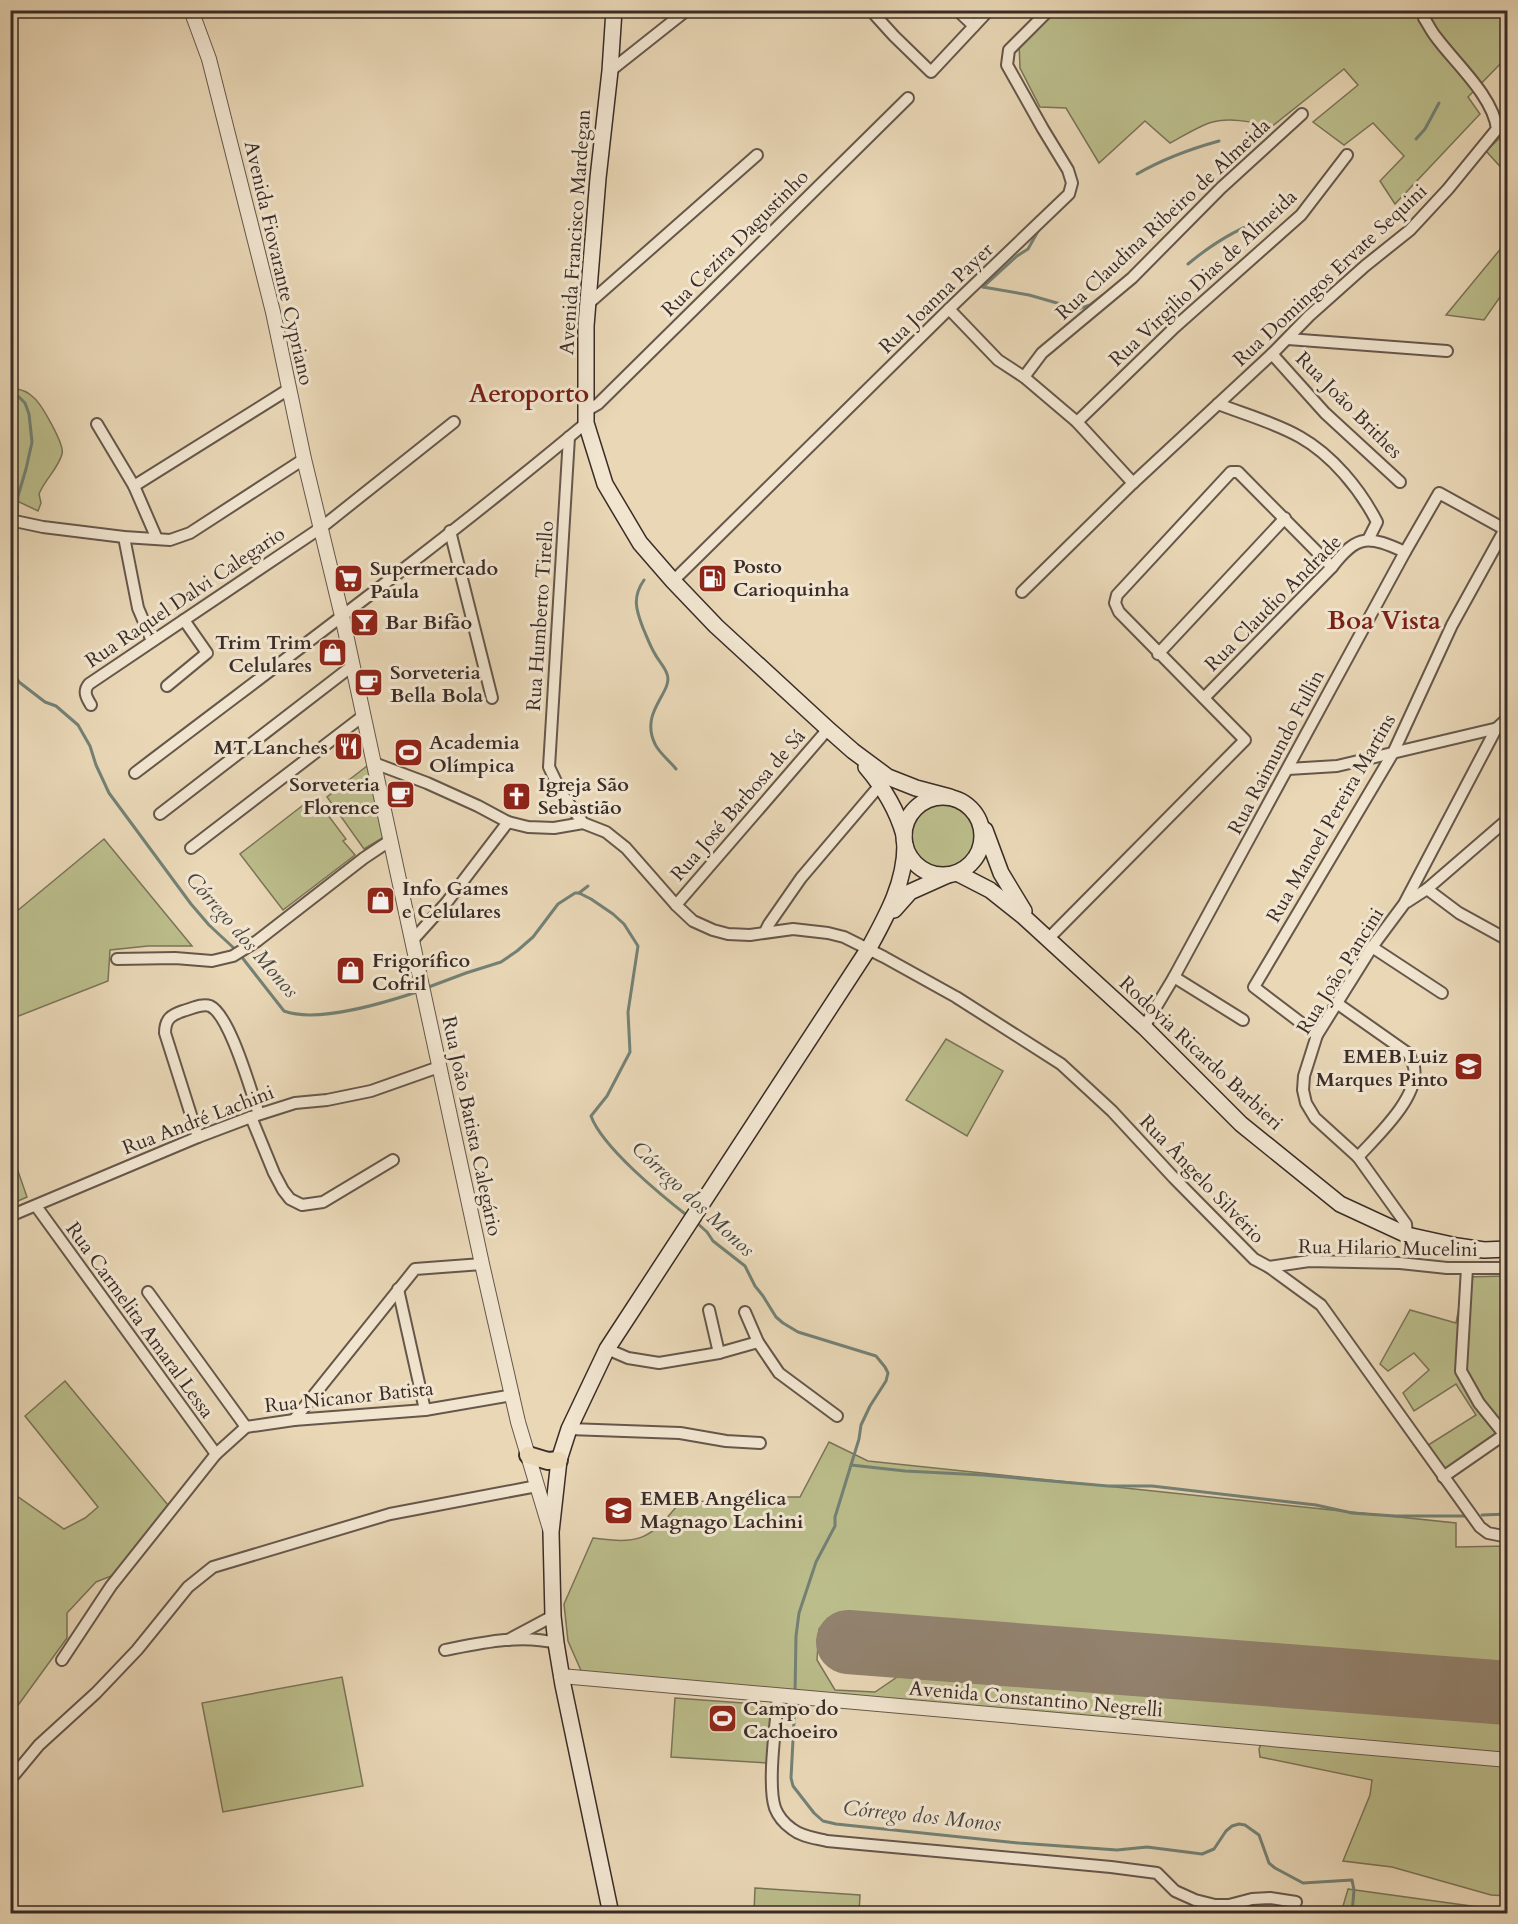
<svg xmlns="http://www.w3.org/2000/svg" width="1518" height="1924" viewBox="0 0 1518 1924" font-family="Cardo,serif">
	<style>
		.green { fill: #bbbd8b; stroke: #7a7459; stroke-width: 1.5 }
		.lines { fill: none; stroke-linecap: round; stroke-linejoin: round }
		.stream { stroke: #738175; stroke-width: 3 }
		.runway { stroke: #92826e; stroke-width: 64 }
		.minor-casing { stroke: #66574b; stroke-width: 14 }
		.tertiary-casing { stroke: #66574b; stroke-width: 16 }
		.secondary-casing { stroke: #3a2c27; stroke-width: 18 }
		.primary-casing { stroke: #3a2c27; stroke-width: 20 }
		.minor { stroke: #f1e5d0; stroke-width: 10 }
		.tertiary { stroke: #f1e5d0; stroke-width: 14 }
		.secondary { stroke: #f1e5d0; stroke-width: 15 }
		.primary { stroke: #e9d7b6; stroke-width: 16 }
		.labels { text-anchor: middle; dominant-baseline: central; stroke-width: 6; stroke-linejoin: round; paint-order: stroke }
		.street-label { font-size: 20px; fill: #3a2c27; stroke: #f1e5d0 }
		.poi-label { font-size: 20px; font-weight: bold; fill: #3a2c27; stroke: #f1e5d0; text-anchor: start }
		.water-label { font-size: 21px; font-style: italic; fill: #4d4841; stroke: #f1e5d0 }
		.district-label { font-size: 26px; font-weight: bold; fill: #7a1f14; stroke: #f1e5d0 }
	</style>
	<rect width="100%" height="100%" fill="#e9d7b6"/>
	<filter id="stains"><feTurbulence type="fractalNoise" baseFrequency=".00333" numOctaves="4"/><feColorMatrix values="0 0 0 0 .2 0 0 0 0 .09 0 0 0 0 .02 0 0 0 .5 -.17"/></filter>
	<radialGradient id="worn" r=".72"><stop offset=".6" stop-color="#630" stop-opacity="0"/><stop offset="1" stop-color="#630" stop-opacity=".3"/></radialGradient>
	<g class="green">
		<path d="M1055 11H1507V57L1468 97 1480 114 1395 204 1380 181 1404 156 1373 123 1344 145 1313 122 1358 85 1344 69 1270 128C1252 121 1228 117 1209 123 1196 128 1183 136 1170 143L1145 121 1099 163 1066 108 1040 107 1020 68 1019 42Z"/>
		<polygon points="1504,134 1507,137 1507,174 1486,151"/>
		<polygon points="1507,241 1507,287 1484,320 1446,315"/>
		<path d="M17 389C23 390 28 392 33 397 41 403 65 445 62 454 58 469 45 479 39 494L41 503 38 511 11 498V390Z"/>
		<polygon points="367,766 384,837 364,849 327,797"/>
		<polygon points="311,799 318,809 321,806 346,839 343,841 355,855 283,910 240,854"/>
		<circle cx="942" cy="838" r="33"/>
		<polygon points="104,839 192,946 148,946 110,950 108,981 11,1019 11,916"/>
		<polygon points="946,1039 1003,1071 967,1136 906,1100"/>
		<polygon points="10,1148 27,1197 11,1204 10,1204"/>
		<polygon points="1507,1276 1507,1441 1440,1471 1425,1447 1476,1415 1456,1384 1414,1411 1403,1393 1429,1370 1414,1353 1388,1371 1380,1364 1410,1310 1456,1323 1465,1277"/>
		<polygon points="65,1381 168,1505 114,1575 96,1582 67,1613 67,1638 11,1715 11,1492 64,1529 85,1518 98,1507 25,1416"/>
		<path d="M829 1442 868 1461 1456 1523V1547L1507 1546V1673L828 1618 819 1629 817 1660 835 1690 875 1692 909 1669 1507 1714V1753L583 1675 568 1641 564 1604 593 1538C638 1544 648 1541 677 1506L689 1507 692 1500 739 1506 749 1497H800Z"/>
		<polygon points="342,1677 363,1786 223,1812 202,1703"/>
		<polygon points="675,1698 770,1705 772,1732 768,1763 671,1757"/>
		<polygon points="1261,1744 1507,1762 1507,1896 1491,1895 1392,1867 1343,1861 1370,1795 1372,1780 1260,1757 1259,1749"/>
		<polygon points="755,1888 860,1895 859,1913 754,1913"/>
		<polygon points="1348,1889 1507,1911 1507,1913 1341,1913"/>
	</g>
	<g class="lines">
		<g class="stream">
			<polyline points="1416,139 1425,129 1439,103"/>
			<path d="M1137 174C1163 159 1190 149 1219 141"/>
			<path d="M1188 264C1212 244 1239 227 1269 218"/>
			<polyline points="983,287 1029,295 1078,309 1090,305 1103,295"/>
			<polyline points="983,287 1017,256 1028,249 1037,233 1042,226"/>
			<polyline points="10,395 19,397 25,403 29,414 32,442 26,469 18,496 17,518"/>
			<path d="M644 580C632 597 636 610 643 628 647 637 650 646 655 654 658 660 665 667 667 674 674 692 639 711 655 744 659 753 670 761 676 769"/>
			<polyline points="10,602 17,579 13,533 15,525"/>
			<path d="M10 667 19 682 45 702 56 706 78 725 90 746 96 765 109 793 191 904 209 925 237 951 284 1011C318 1024 387 1002 420 991"/>
			<polyline points="579,893 588,886"/>
			<path d="M426 988 466 973 501 962 517 951 533 937 558 904 575 893H579L591 899 613 914 624 924 638 946 628 1012 630 1052 607 1096 591 1116C602 1147 662 1196 689 1217"/>
			<polyline points="696,1222 707,1232 713,1241 745,1266 755,1286 763,1296 776,1317 783,1323 798,1332 876,1356 885,1367 888,1373 886,1381 870,1406 861,1425 859,1439 835,1517 835,1526 816,1562 799,1613 796,1636 795,1693"/>
			<polyline points="851,1465 905,1471 983,1475 1108,1486 1152,1486 1316,1505 1352,1513 1395,1516 1468,1516"/>
			<polyline points="1482,1515 1508,1514"/>
			<polyline points="795,1702 791,1778 793,1786 814,1813 823,1821 836,1824 1019,1843 1117,1850 1147,1847 1202,1854 1214,1849 1226,1831 1232,1826 1239,1824 1245,1825 1259,1835 1269,1863 1275,1868 1303,1883 1352,1880 1354,1890 1352,1914"/>
		</g>
		<polyline class="runway" points="848,1642 1508,1693"/>
		<defs>
			<g id="minor">
				<polyline points="874,10 875,15 894,36 931,72 989,10"/>
				<polyline points="957,10 974,26"/>
				<polyline points="610,71 687,10"/>
				<polyline points="588,304 757,155"/>
				<polyline points="949,309 998,360 1024,377 1077,422 1133,483"/>
				<polyline points="1288,339 1447,351"/>
				<polyline points="1272,354 1325,413 1400,482"/>
				<polyline points="1024,377 1042,353 1132,278 1221,188 1302,114"/>
				<path d="M1218 404C1244 414 1276 423 1300 437 1332 455 1360 489 1377 522L1368 540"/>
				<polyline points="586,411 598,404 908,98"/>
				<polyline points="1077,422 1175,327 1301,215 1347,155"/>
				<polyline points="97,424 134,486 157,539"/>
				<polyline points="569,437 549,767 562,794 583,823"/>
				<polyline points="134,486 289,389"/>
				<polyline points="10,520 43,527 124,537 170,540 190,533 304,459"/>
				<polyline points="450,531 492,698"/>
				<polyline points="124,537 138,608 152,641"/>
				<polyline points="673,581 949,309 1069,194 1072,183 1068,170 1043,129 1007,65 1009,50 1049,10"/>
				<path d="M1022 592 1133 483 1272 354 1309 316 1365 266 1410 230 1448 189 1497 129C1493 96 1455 63 1436 37 1431 31 1428 24 1424 18"/>
				<polyline points="1158,654 1285,518"/>
				<polyline points="167,686 207,653 184,620"/>
				<path d="M1204 698 1332 567C1358 533 1369 536 1405 552"/>
				<path d="M91 705C86 697 83 691 89 684L322 527 454 422"/>
				<polyline points="374,763 427,783 478,806 508,822 528,827 554,828 583,823 606,832 626,848 676,905 693,921 713,930 728,934 750,935 793,929 828,933 844,937 884,957 956,997 1061,1064 1112,1111 1174,1178 1254,1259 1269,1267 1321,1305 1480,1527 1488,1533 1508,1537"/>
				<polyline points="1288,769 1337,766 1498,728"/>
				<path d="M135 773C286 658 440 545 586 423"/>
				<polyline points="160,814 352,666"/>
				<polyline points="191,848 363,716"/>
				<polyline points="1427,889 1459,913 1508,940"/>
				<polyline points="1407,902 1427,889 1508,819"/>
				<polyline points="676,905 828,729"/>
				<polyline points="765,932 769,924 801,878 880,785"/>
				<polyline points="1048,939 1245,740 1119,612 1115,603 1117,595 1231,472 1238,472 1332,567"/>
				<polyline points="412,941 447,902 508,822"/>
				<polyline points="1372,947 1442,993"/>
				<polyline points="117,959 175,958 212,961 233,956 257,941 364,858 391,840"/>
				<polyline points="1174,977 1243,1020"/>
				<path d="M1338 1004 1409 1054C1410 1058 1413 1063 1414 1067 1420 1097 1376 1137 1358 1157"/>
				<polyline points="1144,1027 1174,977 1405,552 1439,493 1508,531"/>
				<polyline points="1317,1035 1254,987 1393,753 1452,625 1505,529"/>
				<polyline points="251,1117 274,1173 283,1190 290,1199 302,1205 323,1202 393,1160"/>
				<path d="M198 1137 165 1033C165 1019 171 1015 183 1011 191 1009 202 1003 210 1006 230 1015 251 1092 259 1114"/>
				<polyline points="36,1206 216,1454"/>
				<polyline points="10,1216 198,1137 251,1117 295,1103 327,1100 371,1091 439,1067"/>
				<polyline points="1407,1235 1406,1224 1358,1157 1315,1118 1306,1103 1303,1090 1304,1076 1317,1035 1372,947 1404,904 1496,729 1508,718"/>
				<polyline points="1269,1267 1309,1261 1400,1263 1447,1268 1508,1268"/>
				<polyline points="1467,1268 1461,1371 1479,1403 1504,1434"/>
				<polyline points="398,1289 425,1410"/>
				<polyline points="148,1292 246,1427"/>
				<polyline points="709,1310 719,1353"/>
				<polyline points="745,1312 758,1342 779,1373 837,1416"/>
				<polyline points="607,1349 628,1358 659,1363 719,1353 758,1342"/>
				<polyline points="294,1420 415,1269 482,1264"/>
				<polyline points="569,1429 680,1433 726,1441 760,1443"/>
				<polyline points="1443,1477 1508,1432"/>
				<polyline points="508,1640 553,1616"/>
				<path d="M445 1650C481 1643 520 1634 556 1643"/>
				<polyline points="62,1660 111,1586 216,1454 246,1427 294,1420 425,1410 513,1395"/>
				<path d="M778 1697C776 1724 767 1784 775 1808 778 1816 785 1824 792 1829 802 1837 815 1838 827 1841L1111 1867 1157 1873 1175 1891 1195 1900 1215 1905H1229L1252 1899 1270 1898 1296 1902"/>
				<polyline points="10,1780 39,1745 96,1693 137,1650 188,1587 213,1567 390,1514 537,1486"/>
			</g>
			<g id="tertiary">
				<polyline points="191,10 209,59 273,312 304,459 342,616 482,1264 518,1422 550,1529"/>
				<path d="M561 1676C876 1706 1192 1731 1508 1760"/>
			</g>
			<g id="secondary">
				<polyline points="614,10 610,71 598,178 586,326 586,423 605,484 640,543 673,581 716,626 828,729 853,751 888,777 916,788 950,797"/>
				<path d="M866 767C883 787 897 810 904 835"/>
				<circle cx="943" cy="836" r="39"/>
				<polyline points="985,830 1001,873 1024,911"/>
				<polyline points="957,873 990,890 1024,917 1144,1027 1241,1124 1340,1204 1407,1235 1457,1246 1484,1250 1508,1249"/>
				<polyline points="894,910 910,892 948,875"/>
				<path d="M611 1914 563 1685 556 1643 553 1616 551 1532 559 1460 569 1429 607 1349 869 948C887 915 905 883 905 845"/>
			</g>
			<polyline id="primary" points="528,1455 548,1461 559,1460"/>
		</defs>
		<use href="#minor" class="minor-casing"/>
		<use href="#tertiary" class="tertiary-casing"/>
		<use href="#secondary" class="secondary-casing"/>
		<use href="#primary" class="primary-casing"/>
		<use href="#minor" class="minor"/>
		<use href="#tertiary" class="tertiary"/>
		<use href="#secondary" class="secondary"/>
		<use href="#primary" class="primary"/>
	</g>
	<defs>
		<symbol id="fuel-square" viewBox="-11 -11 22 22"><rect x="-9" y="-9" width="18" height="18" rx="4" fill="#8f2418" stroke="#f1e5d0"/><path d="M-5.5-6h7V0h2V4h1.3V-2.5L3-4.5l.8-.8L6-3V5H2.5V1h-1V6h-7ZM-4.2-4.7v3.2H.2V-4.7Z" fill="#fff"/></symbol>
		<symbol id="supermarket-square" viewBox="-11 -11 22 22"><rect x="-9" y="-9" width="18" height="18" rx="4" fill="#8f2418" stroke="#f1e5d0"/><path d="M-6-5.5h2.5l.6 2H6L4.5 2H-2.5L-4.4-4H-6ZM-1.5 3.2a1.3 1.3 0 1 0 .1 0ZM3 3.2a1.3 1.3 0 1 0 .1 0Z" fill="#fff"/></symbol>
		<symbol id="bar-square" viewBox="-11 -11 22 22"><rect x="-9" y="-9" width="18" height="18" rx="4" fill="#8f2418" stroke="#f1e5d0"/><path d="M-6-5H6L.8 .8V4.5H3.5V6h-7V4.5H-.8V.8Z" fill="#fff"/></symbol>
		<symbol id="shop-square" viewBox="-11 -11 22 22"><rect x="-9" y="-9" width="18" height="18" rx="4" fill="#8f2418" stroke="#f1e5d0"/><path d="M-5-2.5h2.3a2.7 3.5 0 0 1 5.4 0H5L5.5 6h-11ZM-1.5-2.5h3a1.5 2.3 0 0 0-3 0Z" fill="#fff"/></symbol>
		<symbol id="cafe-square" viewBox="-11 -11 22 22"><rect x="-9" y="-9" width="18" height="18" rx="4" fill="#8f2418" stroke="#f1e5d0"/><path d="M-5.5-4.5H6V0H3Q3 3.5 0 3.5H-2.5Q-5.5 3.5-5.5 0ZM3-3.2v2h1.7v-2ZM-6 4.5H4V6H-6Z" fill="#fff"/></symbol>
		<symbol id="restaurant-square" viewBox="-11 -11 22 22"><rect x="-9" y="-9" width="18" height="18" rx="4" fill="#8f2418" stroke="#f1e5d0"/><path d="M-5-6h1v4h1v-4h1v4h1v-4h1v5L-1.5 .5V6h-2V.5L-5-1ZM5-6V6H3V1.5H1.5Q1.5-4 5-6Z" fill="#fff"/></symbol>
		<symbol id="stadium-square" viewBox="-11 -11 22 22"><rect x="-9" y="-9" width="18" height="18" rx="4" fill="#8f2418" stroke="#f1e5d0"/><path d="M0-5a6.5 5 0 1 0 0 10a6.5 5 0 1 0 0-10ZM-3.5-1.8h7v3.6h-7Z" fill="#fff"/></symbol>
		<symbol id="church-square" viewBox="-11 -11 22 22"><rect x="-9" y="-9" width="18" height="18" rx="4" fill="#8f2418" stroke="#f1e5d0"/><path d="M-1.2-6h2.4v3.5h3.3v2.4h-3.3V6h-2.4V-.1h-3.3v-2.4h3.3Z" fill="#fff"/></symbol>
		<symbol id="school-square" viewBox="-11 -11 22 22"><rect x="-9" y="-9" width="18" height="18" rx="4" fill="#8f2418" stroke="#f1e5d0"/><path d="M0-5L7-2L0 1L-7-2ZM-4 1L0 2.5L4 1V4Q0 6-4 4Z" fill="#fff"/></symbol>
	</defs>
	<g fill-rule="evenodd">
		<use href="#fuel-square" x="696" y="562" width="33" height="33"/>
		<use href="#supermarket-square" x="332" y="562" width="33" height="33"/>
		<use href="#bar-square" x="348" y="606" width="33" height="33"/>
		<use href="#shop-square" x="316" y="636" width="33" height="33"/>
		<use href="#cafe-square" x="352" y="666" width="33" height="33"/>
		<use href="#restaurant-square" x="332" y="730" width="33" height="33"/>
		<use href="#stadium-square" x="392" y="736" width="33" height="33"/>
		<use href="#cafe-square" x="384" y="778" width="33" height="33"/>
		<use href="#church-square" x="500" y="780" width="33" height="33"/>
		<use href="#shop-square" x="364" y="884" width="33" height="33"/>
		<use href="#shop-square" x="334" y="954" width="33" height="33"/>
		<use href="#school-square" x="1452" y="1050" width="33" height="33"/>
		<use href="#school-square" x="602" y="1494" width="33" height="33"/>
		<use href="#stadium-square" x="706" y="1702" width="33" height="33"/>
	</g>
	<g class="labels">
		<g class="street-label">
			<text transform="translate(1163 219) rotate(-43)">Rua Claudina Ribeiro de Almeida</text>
			<text transform="translate(575 232) rotate(-86)">Avenida Francisco Mardegan</text>
			<text transform="translate(735 243) rotate(-45)">Rua Cezira Dagustinho</text>
			<text transform="translate(279 263) rotate(77)">Avenida Fiovarante Cypriano</text>
			<text transform="translate(1330 275) rotate(-43)">Rua Domingos Ervate Sequini</text>
			<text transform="translate(1203 278) rotate(-43)">Rua Virgilio Dias de Almeida</text>
			<text transform="translate(936 298) rotate(-44)">Rua Joanna Payer</text>
			<text transform="translate(1349 405) rotate(45)">Rua João Brithes</text>
			<text transform="translate(185 597) rotate(-34)">Rua Raquel Dalvi Calegario</text>
			<text transform="translate(1273 603) rotate(-45)">Rua Claudio Andrade</text>
			<text transform="translate(540 616) rotate(-86)">Rua Humberto Tirello</text>
			<text transform="translate(1276 752) rotate(-62)">Rua Raimundo Fullin</text>
			<text transform="translate(738 805) rotate(-49)">Rua José Barbosa de Sá</text>
			<text transform="translate(1331 818) rotate(-60)">Rua Manoel Pereira Martins</text>
			<text transform="translate(1340 971) rotate(-58)">Rua João Pancini</text>
			<text transform="translate(1201 1053) rotate(43)">Rodovia Ricardo Barbieri</text>
			<text transform="translate(198 1120) rotate(-21)">Rua André Lachini</text>
			<text transform="translate(472 1126) rotate(78)">Rua João Batista Calegário</text>
			<text transform="translate(1202 1179) rotate(46)">Rua Ângelo Silvério</text>
			<text transform="translate(1388 1248) rotate(1)">Rua Hilario Mucelini</text>
			<text transform="translate(140 1320) rotate(54)">Rua Carmelita Amaral Lessa</text>
			<text transform="translate(349 1397) rotate(-6)">Rua Nicanor Batista</text>
			<text transform="translate(1036 1699) rotate(5)">Avenida Constantino Negrelli</text>
		</g>
		<g class="poi-label">
			<text x="733" y="566">Posto<tspan x="733" dy="23">Carioquinha</tspan></text>
			<text x="370" y="568">Supermercado<tspan x="370" dy="23">Paula</tspan></text>
			<text x="385" y="622">Bar Bifão</text>
			<text x="312" y="642" text-anchor="end">Trim Trim<tspan x="312" dy="23">Celulares</tspan></text>
			<text x="390" y="672">Sorveteria<tspan x="390" dy="23">Bella Bola</tspan></text>
			<text x="429" y="742">Academia<tspan x="429" dy="23">Olímpica</tspan></text>
			<text x="328" y="747" text-anchor="end">MT Lanches</text>
			<text x="380" y="784" text-anchor="end">Sorveteria<tspan x="380" dy="23">Florence</tspan></text>
			<text x="538" y="784">Igreja São<tspan x="538" dy="23">Sebastião</tspan></text>
			<text x="402" y="888">Info Games<tspan x="402" dy="23">e Celulares</tspan></text>
			<text x="372" y="960">Frigorífico<tspan x="372" dy="23">Cofril</tspan></text>
			<text x="1448" y="1056" text-anchor="end">EMEB Luiz<tspan x="1448" dy="23">Marques Pinto</tspan></text>
			<text x="640" y="1498">EMEB Angélica<tspan x="640" dy="23">Magnago Lachini</tspan></text>
			<text x="743" y="1708">Campo do<tspan x="743" dy="23">Cachoeiro</tspan></text>
		</g>
		<g class="water-label">
			<text transform="translate(242 935) rotate(49)">Córrego dos Monos</text>
			<text transform="translate(693 1199) rotate(43)">Córrego dos Monos</text>
			<text transform="translate(922 1816) rotate(6)">Córrego dos Monos</text>
		</g>
		<g class="district-label">
			<text x="529" y="393">Aeroporto</text>
			<text x="1384" y="620">Boa Vista</text>
		</g>
	</g>
	<rect width="1518" height="1924" fill="none" stroke="#e9d7b6" stroke-width="36"/>
	<rect x="12" y="12" width="1494" height="1900" fill="none" stroke="#3a2c27" stroke-width="3"/>
	<rect x="18" y="18" width="1482" height="1888" fill="none" stroke="#3a2c27" stroke-width="1.5"/>
	<rect width="100%" height="100%" filter="url(#stains)"/>
	<rect width="100%" height="100%" fill="url(#worn)"/>
</svg>
